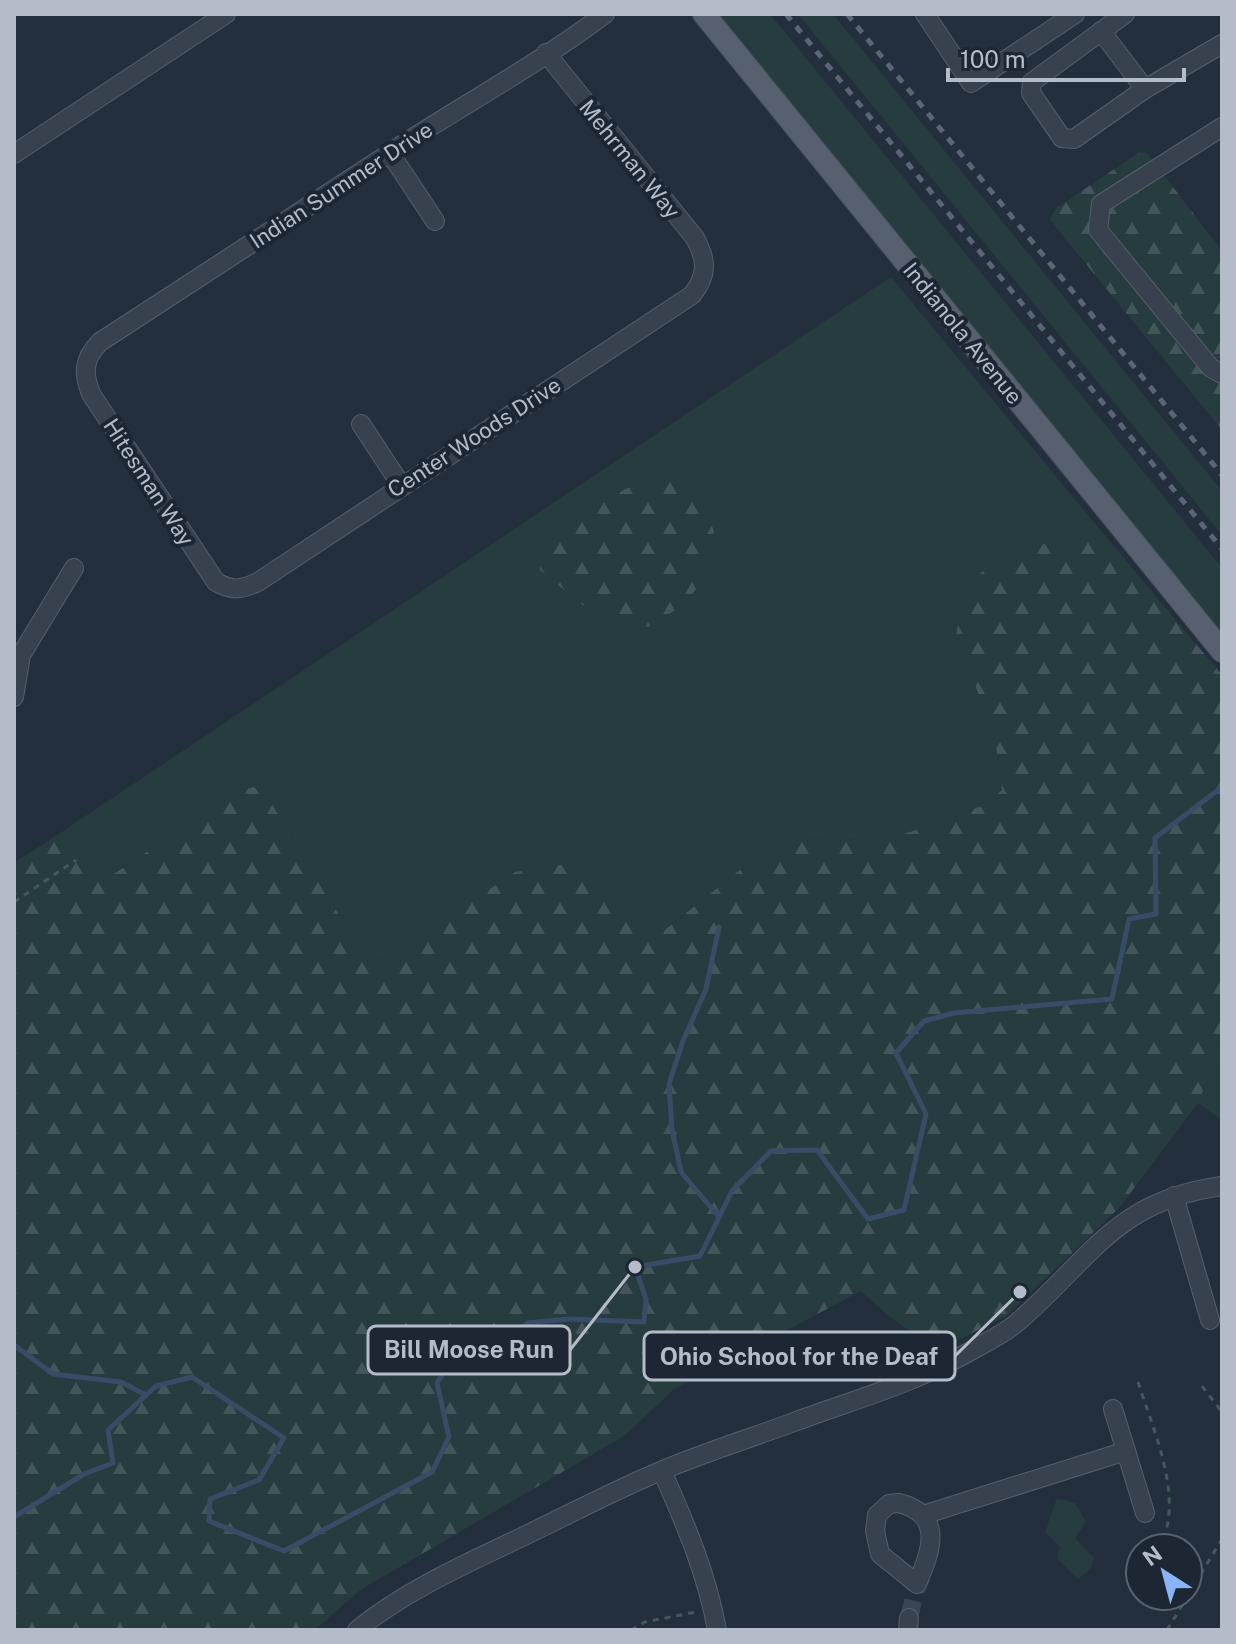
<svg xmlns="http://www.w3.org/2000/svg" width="1236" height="1644" viewBox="0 0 1236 1644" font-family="'Public Sans',sans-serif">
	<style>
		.green { fill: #263c3f; fill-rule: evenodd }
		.forest { fill: url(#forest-firs) }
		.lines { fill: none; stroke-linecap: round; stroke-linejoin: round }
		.stream { stroke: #394c67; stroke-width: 5 }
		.minor-tunnel { stroke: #3a4453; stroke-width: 18; stroke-dasharray: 18 9; stroke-linecap: butt }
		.minor-casing { stroke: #565f6c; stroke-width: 20 }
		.major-casing { stroke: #414a57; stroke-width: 24 }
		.path { stroke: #44595c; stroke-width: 3; stroke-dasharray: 6 6; stroke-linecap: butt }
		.minor { stroke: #38414e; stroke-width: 18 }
		.major { stroke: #56606e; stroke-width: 22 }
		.rail { stroke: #5a6575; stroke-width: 5; stroke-dasharray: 8 8; stroke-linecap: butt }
		.labels { text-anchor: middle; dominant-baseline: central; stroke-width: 8; stroke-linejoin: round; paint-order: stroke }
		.street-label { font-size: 22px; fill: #b4bcc9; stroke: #1d2633 }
		.leader { fill: none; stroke: #b4bcc9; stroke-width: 3 }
		.callout-dot { fill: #b4bcc9; stroke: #1d2633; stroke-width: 3 }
		.callout { fill: #1d2633; stroke: #b4bcc9; stroke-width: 3 }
		.callout-label { font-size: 24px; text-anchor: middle; font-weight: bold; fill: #b4bcc9 }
	</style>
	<defs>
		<pattern id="forest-firs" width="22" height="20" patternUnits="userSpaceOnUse" patternTransform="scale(2)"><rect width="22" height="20" fill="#263c3f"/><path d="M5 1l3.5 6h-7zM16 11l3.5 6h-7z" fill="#435659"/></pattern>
	</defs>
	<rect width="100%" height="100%" fill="#242f3e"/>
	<g class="green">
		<polygon points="716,14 770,14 1222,568 1222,636"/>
		<polygon points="798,14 833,14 1222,491 1222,535"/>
		<path d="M891 277 1102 532 1068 536 956 639 994 732 1002 789 984 805 910 832 871 840 796 838 752 860 666 929 645 931 594 877 410 943 393 958 366 959 270 801 254 787 237 791 108 878 91 876 54 837ZM676 468 714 532 700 585 682 606 605 499 650 477Z"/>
		<polygon points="1222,1045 1222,1120 1198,1103"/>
		<polygon points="1057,1498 1075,1503 1086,1522 1075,1538 1094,1558 1090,1569 1078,1579 1057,1558 1060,1547 1045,1532"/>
	</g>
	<g class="forest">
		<polygon points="1140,152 1147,153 1222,251 1222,430 1050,220 1056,208"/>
		<polygon points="676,468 698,482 714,532 700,585 682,606 648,627 590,611 540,570 540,549 605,499 650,477"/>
		<polygon points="1102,532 1222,675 1222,1045 1198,1103 1120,1207 1005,1317 937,1350 890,1317 861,1291 673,1390 624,1436 360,1590 315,1630 14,1630 14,863 54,837 91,875 108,878 237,791 254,787 270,801 366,959 393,958 410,943 515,872 572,863 594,877 645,931 666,929 752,860 796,838 871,840 910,832 984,805 1002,790 994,732 956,639 961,597 991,561 1068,536"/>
	</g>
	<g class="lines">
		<g class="stream">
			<polyline points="719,927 706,989 683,1041 669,1084 672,1129 681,1172 719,1217"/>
			<polyline points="14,1345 53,1374 121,1382 146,1395"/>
			<polyline points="14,1517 84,1474 113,1463 108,1430 156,1386 192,1377 284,1438 259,1480 210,1499 209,1521 284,1551 432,1472 449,1437 437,1383 451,1361 492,1364 527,1323 568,1319 644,1322 646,1299 635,1267 700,1256 732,1191 771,1151 817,1150 868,1219 904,1210 926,1114 896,1053 924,1021 954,1013 1112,999 1129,919 1156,914 1155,838 1222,787"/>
		</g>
		<polyline class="minor-tunnel" points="909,1618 917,1584"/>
		<defs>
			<g id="minor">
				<polyline points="925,14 971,83 1075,14"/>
				<polyline points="1101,31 1145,89 1074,139 1062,138 1031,93 1032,82 1125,14"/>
				<path d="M546 53 695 238C707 260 708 275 692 295L258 582C241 590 232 591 216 582L91 394C83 373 83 359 100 342 205 273 310 204 416 136 479 96 545 59 605 14"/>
				<polyline points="1145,89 1222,44"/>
				<polyline points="1222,127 1101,204 1098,230 1211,368 1222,374"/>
				<polyline points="390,153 435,221"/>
				<polyline points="14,154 226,14"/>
				<polyline points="361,424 401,485"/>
				<polyline points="14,697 21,655 74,568"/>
				<polyline points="1174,1196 1210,1320"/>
				<polyline points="1126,1451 1145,1513"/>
				<path d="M662 1471C685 1523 707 1574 717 1630"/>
				<path d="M899 1503C945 1515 931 1551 917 1584L880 1554 875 1531 877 1515 889 1504Z"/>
				<polyline points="923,1515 1126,1451 1113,1409"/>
				<path d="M357 1630C405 1591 465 1564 520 1538 568 1515 615 1490 663 1470 706 1452 751 1438 794 1422 854 1400 912 1384 969 1352 985 1343 1006 1333 1020 1320 1092 1257 1117 1200 1222 1186"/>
				<polyline points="908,1630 909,1618"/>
			</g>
			<polyline id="major" points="704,14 1222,651"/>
		</defs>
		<use href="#minor" class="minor-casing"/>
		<use href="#major" class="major-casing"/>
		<g class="path">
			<polyline points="14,902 76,860"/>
			<path d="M1138 1382C1153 1430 1186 1500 1159 1548"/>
			<polyline points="1202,1386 1222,1412"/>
			<polyline points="1188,1565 1202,1573"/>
			<polyline points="1188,1595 1222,1539"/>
			<polyline points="631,1630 645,1622 696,1612"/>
			<polyline points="1167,1630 1188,1596"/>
		</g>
		<use href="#minor" class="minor"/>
		<use href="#major" class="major"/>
		<g class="rail">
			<polyline points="786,14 1222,549"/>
			<polyline points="847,14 1222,475"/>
		</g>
	</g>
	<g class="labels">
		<g class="street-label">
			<text transform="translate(630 159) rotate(51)">Mehrman Way</text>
			<text transform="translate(341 185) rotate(-33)">Indian Summer Drive</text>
			<text transform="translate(963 333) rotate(51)">Indianola Avenue</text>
			<text transform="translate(474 437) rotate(-33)">Center Woods Drive</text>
			<text transform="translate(149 482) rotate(57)">Hitesman Way</text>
		</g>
	</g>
	<path class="leader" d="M635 1267L570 1350M1020 1292L955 1356"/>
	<g class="callout-dot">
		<circle cx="635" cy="1267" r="8"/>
		<circle cx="1020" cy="1292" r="8"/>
	</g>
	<g class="callout">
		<rect x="368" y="1326" width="202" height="48" rx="8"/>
		<rect x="644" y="1332" width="311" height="48" rx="8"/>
	</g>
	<g class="callout-label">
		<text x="469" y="1358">Bill Moose Run</text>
		<text x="799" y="1365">Ohio School for the Deaf</text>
	</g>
	<rect width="1236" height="1644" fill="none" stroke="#b4bcc9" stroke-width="32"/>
	<g transform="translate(1164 1572) rotate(324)"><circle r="38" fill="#1d2633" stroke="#59626f" stroke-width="2"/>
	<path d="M0-6L14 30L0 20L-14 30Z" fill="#8ab4f8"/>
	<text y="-12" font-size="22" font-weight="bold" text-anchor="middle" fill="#b4bcc9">N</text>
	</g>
	<path d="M948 68v12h236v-12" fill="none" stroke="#b4bcc9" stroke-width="4"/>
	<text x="960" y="68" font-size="24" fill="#b4bcc9" stroke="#1d2633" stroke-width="6" paint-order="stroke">100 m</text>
</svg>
